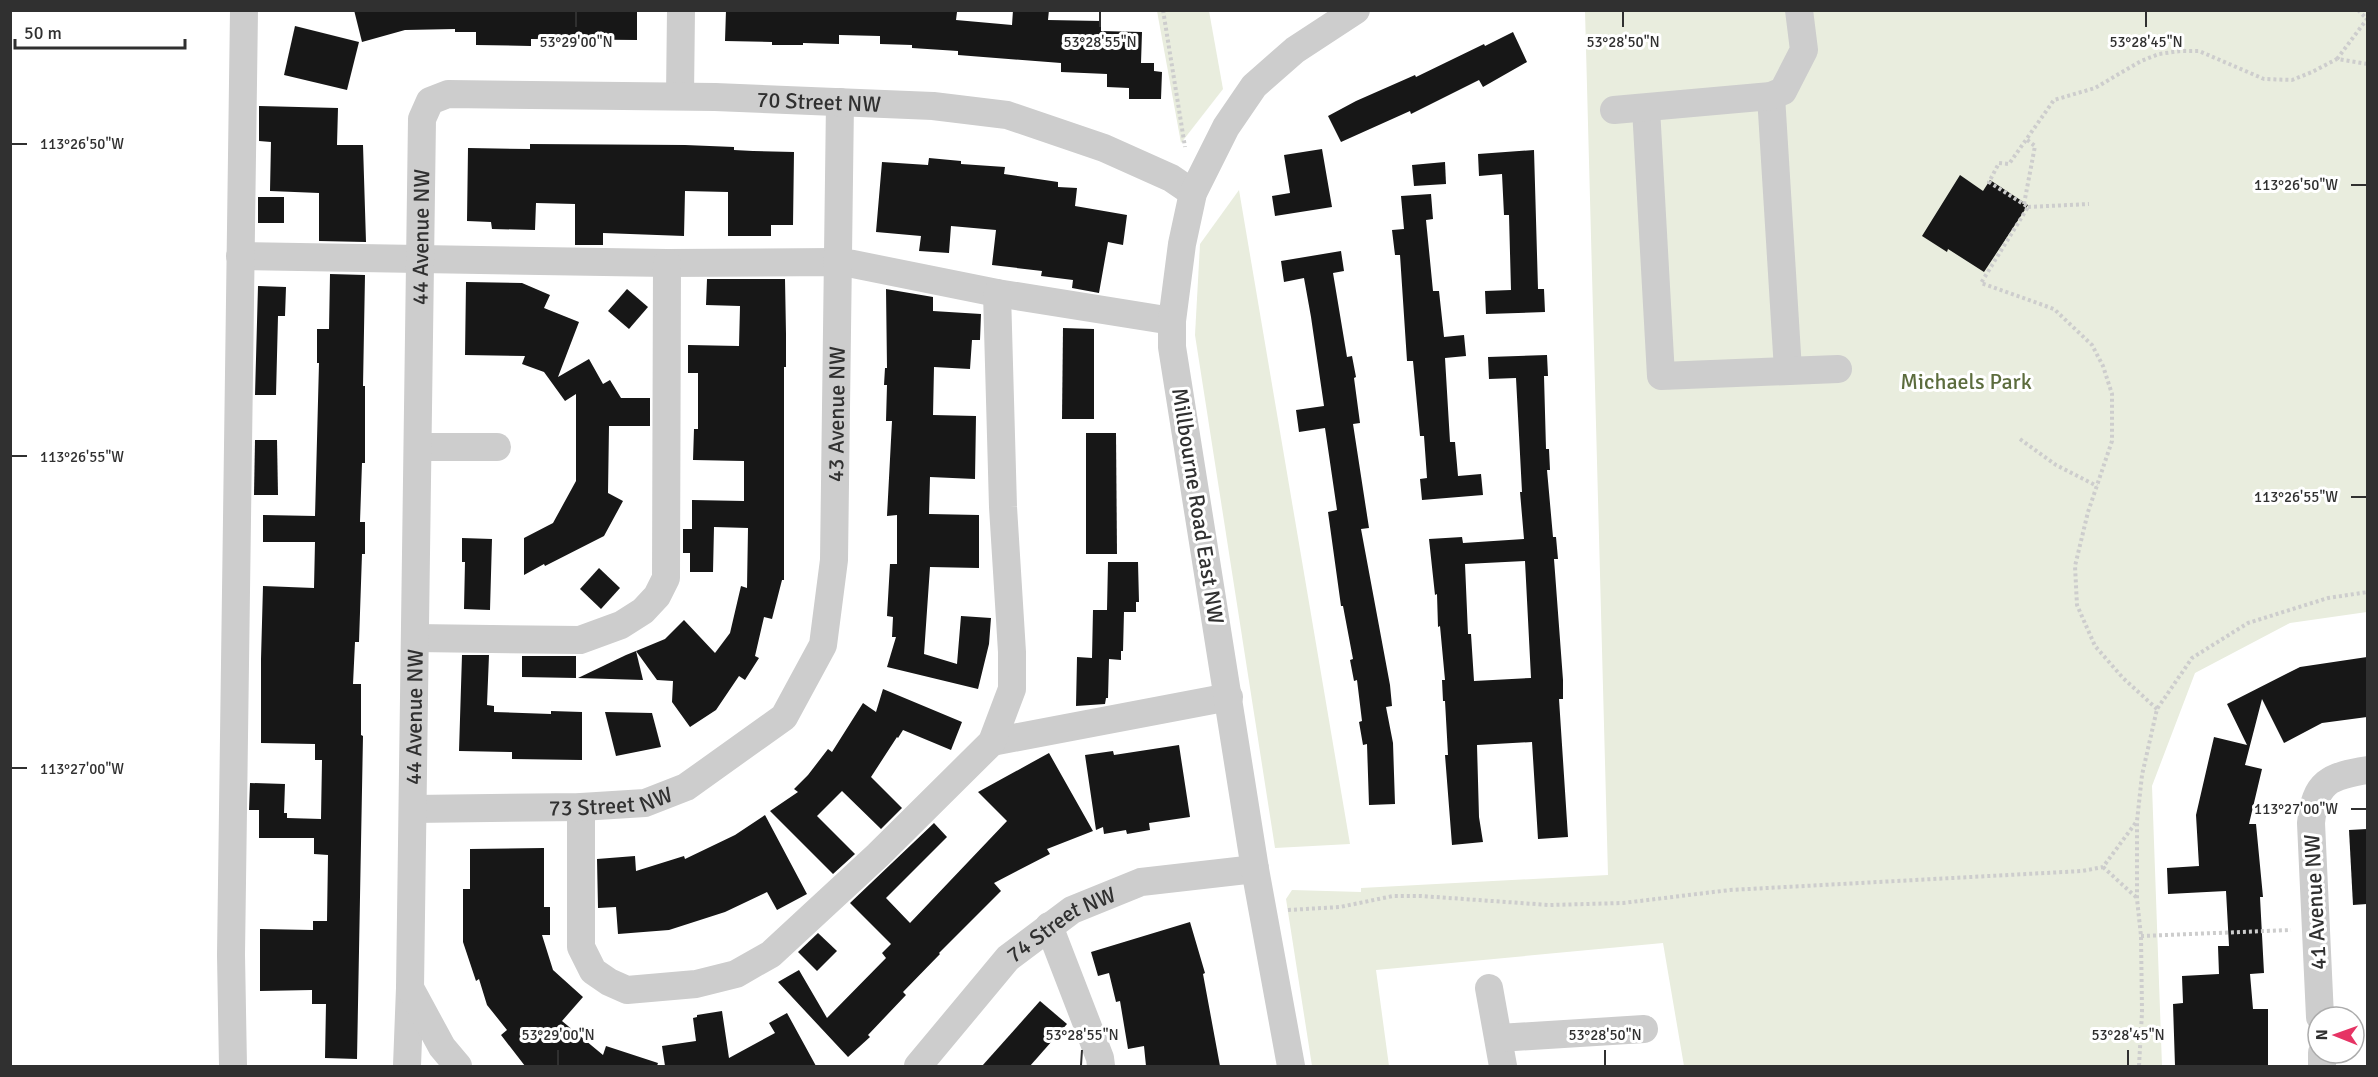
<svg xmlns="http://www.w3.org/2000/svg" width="2378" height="1077" viewBox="0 0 2378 1077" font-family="Signika,sans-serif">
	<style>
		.green { fill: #e9edde }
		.building { fill: #171717; fill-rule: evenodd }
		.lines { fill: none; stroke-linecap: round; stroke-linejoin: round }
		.path { stroke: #cdcdcd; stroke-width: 4; stroke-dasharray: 3 3; stroke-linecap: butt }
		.minor { stroke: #cdcdcd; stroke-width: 28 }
		.ticks { fill: none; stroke: #303030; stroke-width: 2 }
		.labels { text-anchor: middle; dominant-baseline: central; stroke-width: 6; stroke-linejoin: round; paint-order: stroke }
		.street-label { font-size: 22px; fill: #303030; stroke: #fff }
		.park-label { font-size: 22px; fill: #5c6c3d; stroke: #fff }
		.ticks-label { font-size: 15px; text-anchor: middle; fill: #303030; stroke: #fff; stroke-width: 6; stroke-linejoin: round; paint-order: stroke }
	</style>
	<rect width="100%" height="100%" fill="#fff"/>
	<g class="green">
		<polygon points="1157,11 1209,11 1223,89 1181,143"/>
		<polygon points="1585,11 2367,11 2367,612 2290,623 2195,673 2152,786 2162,1066 1684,1066 1663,943 1376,970 1389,1066 1312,1066 1286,899 1292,890 1361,892 1361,888 1608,875"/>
		<polygon points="1239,190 1350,844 1275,848 1195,335 1200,244"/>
	</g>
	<g class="building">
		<polygon points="354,10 637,10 637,40 531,39 531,46 476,45 476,32 455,32 455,29 405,30 362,42"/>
		<polygon points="726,10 942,10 957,12 956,20 1012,25 1013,10 1049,10 1048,20 1101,21 1101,31 1142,32 1141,63 1154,63 1154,71 1162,72 1161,99 1129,99 1129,88 1107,87 1107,74 1061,72 1061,63 958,55 958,51 912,48 912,45 880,44 880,36 839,35 839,44 803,43 803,45 772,45 772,42 725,41"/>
		<polygon points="295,26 359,42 347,90 284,75"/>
		<polygon points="1513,32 1527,62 1483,87 1479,80 1411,114 1410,111 1341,142 1328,116 1356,101 1415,75 1416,77 1484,44 1485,46"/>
		<polygon points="259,106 338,108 337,145 363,145 366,242 319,241 319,193 270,191 271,142 259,141"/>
		<polygon points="530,144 685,145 734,147 734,150 753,151 794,152 793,225 771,225 771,236 728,236 728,192 685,191 684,236 603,233 603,245 575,245 575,204 536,203 535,230 492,229 491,222 467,221 468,148 530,149"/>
		<polygon points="1322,149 1332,207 1275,216 1272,196 1290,193 1284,155"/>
		<polygon points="1534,150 1538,289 1544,289 1545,312 1486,314 1485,291 1511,290 1509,215 1504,215 1502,174 1479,176 1478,154"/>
		<polygon points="929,158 961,161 961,164 1005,167 1004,174 1058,182 1058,187 1077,188 1075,206 1127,215 1123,245 1108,242 1099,293 1072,288 1073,280 1041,276 1042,271 992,265 996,230 951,226 949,253 919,251 921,236 876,232 882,162 928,165"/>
		<polygon points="1445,162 1446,184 1414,186 1412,165"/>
		<polygon points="1960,175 1983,191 1990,180 2028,205 1984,272 1948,249 1947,252 1922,236"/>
		<polygon points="1431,194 1433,219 1426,220 1433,291 1439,291 1444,337 1464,335 1466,356 1445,358 1450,442 1455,442 1458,476 1481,474 1483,495 1422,500 1420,479 1427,478 1424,436 1420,436 1413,361 1407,361 1400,255 1395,255 1392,230 1404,229 1401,196"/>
		<rect x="258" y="197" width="26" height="26"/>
		<polygon points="1341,251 1344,271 1333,273 1347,357 1352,356 1356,377 1354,378 1360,423 1353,424 1369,528 1361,529 1390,685 1392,706 1386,707 1393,743 1395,804 1369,805 1367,744 1363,745 1359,722 1362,721 1357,680 1354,681 1350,660 1353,659 1343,606 1341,606 1328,512 1337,510 1325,428 1299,432 1296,410 1324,406 1311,317 1304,278 1284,282 1281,261"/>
		<polygon points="330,274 365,275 363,386 365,386 365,463 362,463 360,522 365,522 365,554 362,554 359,642 355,642 353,684 361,684 361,735 363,736 357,1059 325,1058 326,1004 312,1004 312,990 260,991 260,929 313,930 313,921 327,921 328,855 314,854 314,838 259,838 259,810 249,810 250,783 285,784 284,813 287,813 287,818 321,819 322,760 315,760 315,744 261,743 261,659 263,586 314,588 315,542 263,542 263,515 315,516 319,363 317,363 317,329 329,329"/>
		<polygon points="707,279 785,279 786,334 786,367 784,367 784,580 782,580 772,619 764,617 755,656 759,658 745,680 739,676 716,710 690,727 672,702 673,681 657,680 636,651 665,639 684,620 715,653 730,633 741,586 747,588 748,528 714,527 713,572 690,572 690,553 683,553 683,529 692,529 692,500 744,501 744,461 693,460 694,429 698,429 698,373 688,373 688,345 739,346 740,306 706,305"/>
		<polygon points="466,282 522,283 550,295 544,308 579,322 558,377 589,359 603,384 610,380 621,398 650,398 650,426 609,426 608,493 623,501 604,536 545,566 544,564 524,575 524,538 553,523 576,481 576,394 565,401 544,372 522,364 525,356 465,355"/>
		<polygon points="258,286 286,287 285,316 278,316 276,395 255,395"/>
		<polygon points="627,289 648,307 629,329 608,311"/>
		<polygon points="886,289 933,297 933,311 981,314 980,340 972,340 970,369 934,367 933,415 976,416 975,479 930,477 929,514 979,515 979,568 930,567 924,654 957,664 961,616 991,618 989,644 978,689 887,667 896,637 892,637 893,617 887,616 890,564 897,564 897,515 887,516 892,421 886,421 887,385 884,385 885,368 887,368"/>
		<polygon points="1063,328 1094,329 1094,419 1062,419"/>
		<path d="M1547 355 1548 376H1544L1546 449H1549L1550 470H1547L1553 537H1556L1558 559H1554L1563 680V699H1559L1568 837 1538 839 1532 742 1477 745 1479 817 1483 842 1452 845 1445 755H1448L1445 701H1443L1442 680H1445L1440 626 1438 627 1437 594 1435 595 1429 539 1462 537 1463 543 1524 539 1520 492H1522L1516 378 1489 379 1488 357ZM1525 561 1531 678 1474 681 1471 634H1468L1465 564Z"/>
		<polygon points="1086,433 1116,433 1117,554 1086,554"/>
		<polygon points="255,440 277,440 278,495 254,495"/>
		<polygon points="462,538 492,539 490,610 464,609 465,562 462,562"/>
		<polygon points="1108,562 1138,562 1139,602 1136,602 1136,612 1124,612 1123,651 1121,651 1121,660 1109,659 1108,698 1106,698 1105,704 1076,706 1077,657 1092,658 1093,610 1107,610"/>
		<polygon points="599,568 620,588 601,609 580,589"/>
		<polygon points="636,651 643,680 578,678 626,655"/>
		<polygon points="462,655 489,655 487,705 494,706 494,712 551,714 551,711 582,712 582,760 512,759 512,752 459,751"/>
		<polygon points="522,656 576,656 576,678 522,677"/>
		<polygon points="2367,657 2367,717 2322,723 2284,743 2262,699 2245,765 2262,769 2249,824 2256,824 2263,897 2260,897 2264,973 2250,974 2253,1009 2268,1009 2268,1066 2175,1066 2173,1004 2183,1003 2182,976 2219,974 2218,946 2229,946 2226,891 2168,894 2167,868 2199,866 2196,815 2214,737 2247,745 2227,704 2300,667"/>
		<polygon points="883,689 962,722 951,750 903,730 898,738 897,737 871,777 902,808 881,829 842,791 817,816 855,854 833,874 770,811 798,792 794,789 808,775 828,749 832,752 863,703 876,712"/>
		<polygon points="605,712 652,713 661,747 616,756"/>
		<polygon points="1179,745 1190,817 1149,823 1150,830 1127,834 1126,830 1104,834 1103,827 1096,830 1085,755 1113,751 1114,755"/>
		<polygon points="1049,753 1093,831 1047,849 1050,854 994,883 1001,891 939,953 940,954 903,992 906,995 868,1035 870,1037 848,1057 778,982 799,970 827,1018 886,958 882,953 891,944 850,903 934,823 947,837 886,898 910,923 1007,821 978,792"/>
		<polygon points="765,815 807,894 777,910 767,892 725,912 669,930 618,934 616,907 598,908 597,859 635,856 636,871 684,856 685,859 735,835"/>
		<polygon points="2367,829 2367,904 2353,905 2349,830"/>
		<polygon points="544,848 544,907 550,907 550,935 542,935 553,970 583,997 562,1021 603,1055 606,1046 658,1063 657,1066 525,1066 501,1035 507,1030 487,1005 479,979 476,981 463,942 463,889 470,889 470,849"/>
		<polygon points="1190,922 1205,973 1203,974 1220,1066 1146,1066 1144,1046 1128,1049 1120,1001 1116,1002 1109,973 1098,976 1091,952"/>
		<polygon points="818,933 837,951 817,971 798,952"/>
		<polygon points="1040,1001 1067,1024 1030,1066 982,1066"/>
		<polygon points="722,1011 729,1058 775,1033 769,1023 787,1013 816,1066 665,1066 662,1046 696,1041 693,1018 697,1017 697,1015"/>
	</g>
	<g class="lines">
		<g class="path">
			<polyline points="1163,10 1185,147"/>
			<polyline points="2358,10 2367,19"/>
			<polyline points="2337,59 2367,19"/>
			<polyline points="2024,204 2035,146 2026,139"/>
			<polyline points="2028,207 2089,204"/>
			<polyline points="2020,439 2056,465 2097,486"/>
			<polyline points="2157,709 2123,678 2095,646 2077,605 2075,566 2088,512 2112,441 2112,394 2103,366 2092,345 2054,309 1981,283 2028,207 1989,182 1999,163 2009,164 2054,100 2095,88 2141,61 2159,54 2180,51 2199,51 2264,79 2292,80 2312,72 2337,59 2368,64"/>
			<polyline points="2103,867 2137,898"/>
			<polyline points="1288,910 1340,907 1393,896 1421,896 1549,905 1623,903 1730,890 2082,871 2103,867 2137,821"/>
			<polyline points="2141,936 2291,930"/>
			<polyline points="2139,1066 2142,1012 2141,936 2137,899 2137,821 2142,775 2157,709 2192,658 2248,623 2328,598 2368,592"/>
		</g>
		<g class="minor">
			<polyline points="680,96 681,10"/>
			<polyline points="1771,96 1788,370"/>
			<polyline points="1646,108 1661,376 1838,369"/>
			<polyline points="1614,110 1771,96 1783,91 1804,50 1799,10"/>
			<polyline points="240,256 667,263 836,262 853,264 997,293 1172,321"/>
			<polyline points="418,447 497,447"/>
			<polyline points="415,638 580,640 621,625 643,611 657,596 666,578 667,263"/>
			<polyline points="992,742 1229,697"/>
			<polyline points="581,807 581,947 593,971 609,982 627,990 696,984 736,974 771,954 878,855 992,742 1012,689 1012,652 1003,507 997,293"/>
			<path id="s1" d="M413 809 581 807 645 803 686 787 784 717 823 645 834 560 840 102"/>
			<polyline points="1049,926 1100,1058 1101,1066"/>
			<polyline points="1489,988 1503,1066"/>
			<path d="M2320 1017 2311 823C2315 782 2329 776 2368 770"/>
			<polyline points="1499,1038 1644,1029"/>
			<polyline points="2322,1053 2322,1066"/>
			<polyline points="233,1066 231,955 244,10"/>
			<polyline points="407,1066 410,988"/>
			<path id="s2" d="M458 1066 442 1047 410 988 422 119 430 101 448 94 715 97 933 106 1007 115 1104 148 1171 178 1193 193"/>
			<path id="s3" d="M918 1066 1008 958 1072 910 1141 882 1255 869"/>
			<polyline points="1291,1066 1255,869 1172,347 1172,321 1182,244 1193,193 1226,127 1254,86 1295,50 1356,10"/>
		</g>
	</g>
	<path class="ticks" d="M576 27V12M1100 27V12M1623 27V12M2146 27V12M12 144H27M2351 185H2366M12 456H27M2351 497H2366M12 768H27M2351 809H2366M558 1065V1050M1081 1065 1082 1050M1605 1065V1050M2128 1065V1050"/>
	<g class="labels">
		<g class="street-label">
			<text stroke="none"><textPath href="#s2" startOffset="1371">70 Street NW</textPath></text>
			<text stroke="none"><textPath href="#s2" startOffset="843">44 Avenue NW</textPath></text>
			<text stroke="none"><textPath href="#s1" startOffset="710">43 Avenue NW</textPath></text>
			<text transform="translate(1198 506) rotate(81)">Millbourne Road East NW</text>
			<text stroke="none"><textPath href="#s2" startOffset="363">44 Avenue NW</textPath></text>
			<text stroke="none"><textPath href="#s1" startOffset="198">73 Street NW</textPath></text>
			<text transform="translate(2315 902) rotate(-93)">41 Avenue NW</text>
			<text stroke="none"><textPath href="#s3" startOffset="204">74 Street NW</textPath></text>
		</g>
		<g class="park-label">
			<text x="1966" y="381">Michaels Park</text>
		</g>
	</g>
	<g class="ticks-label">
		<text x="576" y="47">53°29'00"N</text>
		<text x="1100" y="47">53°28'55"N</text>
		<text x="1623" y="47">53°28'50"N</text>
		<text x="2146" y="47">53°28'45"N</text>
		<text x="82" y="149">113°26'50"W</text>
		<text x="2296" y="190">113°26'50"W</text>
		<text x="82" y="462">113°26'55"W</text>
		<text x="2296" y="502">113°26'55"W</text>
		<text x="82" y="774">113°27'00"W</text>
		<text x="2296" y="814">113°27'00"W</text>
		<text x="558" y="1040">53°29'00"N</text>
		<text x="1082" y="1040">53°28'55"N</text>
		<text x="1605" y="1040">53°28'50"N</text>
		<text x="2128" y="1040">53°28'45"N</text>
	</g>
	<rect width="2378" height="1077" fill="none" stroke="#303030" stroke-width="24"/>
	<g transform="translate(2336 1035) rotate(271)"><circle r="28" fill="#ffffff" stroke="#acacac" stroke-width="1.5"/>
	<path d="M0-4.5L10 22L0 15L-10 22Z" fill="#e63364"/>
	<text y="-9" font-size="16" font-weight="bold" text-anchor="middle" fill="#303030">N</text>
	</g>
	<path d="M15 39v9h170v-9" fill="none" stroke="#303030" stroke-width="3"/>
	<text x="24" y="39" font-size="18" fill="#303030" stroke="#ffffff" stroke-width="4.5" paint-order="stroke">50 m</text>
</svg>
